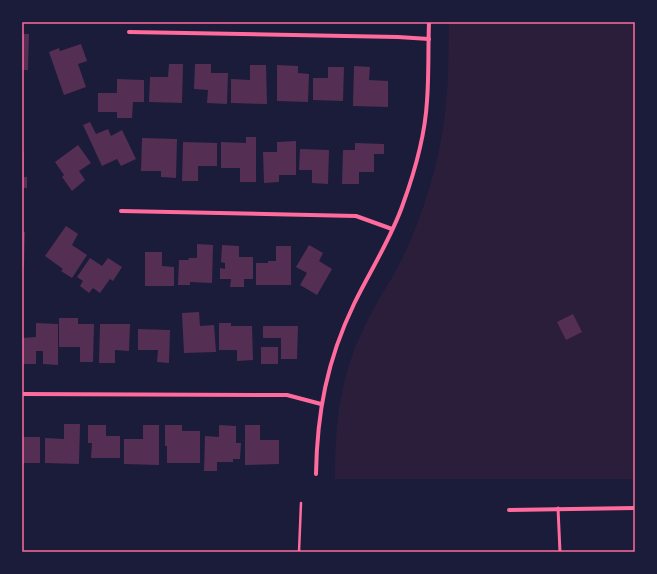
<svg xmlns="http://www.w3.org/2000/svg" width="657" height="574" viewBox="0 0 657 574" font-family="'Titillium Web',sans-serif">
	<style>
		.green { fill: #2a1e3b }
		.building { fill: #542f53 }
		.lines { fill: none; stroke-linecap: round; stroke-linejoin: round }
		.path { stroke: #ff6b9d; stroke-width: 2.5 }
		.service { stroke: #ff6b9d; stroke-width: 3 }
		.minor { stroke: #ff6b9d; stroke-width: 4 }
		.neatline { fill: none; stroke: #ff6b9d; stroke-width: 1.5 }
	</style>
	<rect width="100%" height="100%" fill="#1b1b3a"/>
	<path class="green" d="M449 22H635V479H335C335 432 338 392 355 348 363 328 374 307 385 289 390 280 396 272 400 263 407 249 413 235 418 221 434 180 444 136 447 92 449 69 448 45 449 22Z"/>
	<g class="building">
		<polygon points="22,34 29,34 28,70 22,70"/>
		<polygon points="81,44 87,61 78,64 86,87 64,95 49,52 59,48 60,51"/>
		<polygon points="169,64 183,64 182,103 149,102 150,77 168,77"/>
		<polygon points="195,64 211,64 211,73 228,73 227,104 207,103 208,90 194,89"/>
		<polygon points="250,65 266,65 267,104 231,103 231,79 250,80"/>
		<polygon points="277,65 298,66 298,73 309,74 308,102 277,101"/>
		<polygon points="354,66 370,67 369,80 388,81 388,107 353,106"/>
		<polygon points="328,67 344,67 343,101 313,100 313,78 328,78"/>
		<polygon points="117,79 144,80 144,102 133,102 132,118 117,118 117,112 98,112 98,93 117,93"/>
		<polygon points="90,122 96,134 108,129 111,136 122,130 136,159 121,166 117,159 102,166 83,125"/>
		<polygon points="246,137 256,137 256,182 240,182 240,168 221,168 221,142 246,143"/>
		<polygon points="142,138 177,139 176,178 161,177 161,171 141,171"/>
		<polygon points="296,141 296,175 279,175 279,182 264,183 263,152 277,152 277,142"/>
		<polygon points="183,142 217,143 217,166 198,166 198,181 182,181"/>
		<polygon points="355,143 384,144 384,154 374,154 374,172 359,172 359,184 342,184 343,150 355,150"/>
		<polygon points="78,145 91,163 79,171 85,180 72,191 62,177 64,175 55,162"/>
		<polygon points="300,149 329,150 328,184 312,183 312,170 299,170"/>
		<polygon points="22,152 24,152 24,177 27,177 27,188 22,188"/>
		<polygon points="66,226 78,234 72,245 87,255 72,278 61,271 63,269 45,256"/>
		<polygon points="22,232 25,232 24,266 22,266"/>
		<polygon points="197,244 213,245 212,283 190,282 190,285 178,285 179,260 188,260 189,258 197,258"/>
		<polygon points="222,245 239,246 239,257 253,257 253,279 244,279 244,287 230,287 231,279 220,279 220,268 225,269 225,263 221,262"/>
		<polygon points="309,245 323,253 319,261 332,269 317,295 300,285 307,273 296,267"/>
		<polygon points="276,246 291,246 291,285 256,285 256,263 268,263 268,261 276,261"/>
		<polygon points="145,252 162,252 162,266 174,267 174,286 145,286"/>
		<polygon points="90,258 102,266 108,258 122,267 113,281 110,279 100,293 93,288 89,293 80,286 83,281 77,277"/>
		<polygon points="199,312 200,326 214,325 216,352 184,353 182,313"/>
		<polygon points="573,314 582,332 566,340 557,322"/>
		<polygon points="59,318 78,318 78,324 94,324 93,362 80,362 80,347 59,347"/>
		<polygon points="36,323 58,324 58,365 43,364 43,351 36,351 36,364 23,364 22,338 36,337"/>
		<polygon points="219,323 231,323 231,326 252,326 253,360 237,361 237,350 219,350"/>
		<polygon points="100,324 130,324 129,351 115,350 115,363 99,363"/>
		<polygon points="263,326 298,326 297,359 281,359 281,338 263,338"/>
		<polygon points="138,329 170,330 169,363 157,362 158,350 138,350"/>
		<rect x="261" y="347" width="17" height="17"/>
		<polygon points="64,424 80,424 79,464 45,463 45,438 64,439"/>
		<polygon points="88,425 106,425 106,436 120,436 120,458 91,458 92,443 88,443"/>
		<polygon points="143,425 159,425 159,465 124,464 124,439 143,439"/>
		<polygon points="165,425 182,425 182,431 200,431 200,463 167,463 167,446 165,446"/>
		<polygon points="219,425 236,426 236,443 241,443 240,459 233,459 233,462 217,462 217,471 204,471 205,436 219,437"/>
		<polygon points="245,425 260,425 260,440 279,440 279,464 245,465"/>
		<rect x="22" y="437" width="18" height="26"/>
	</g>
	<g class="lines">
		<polyline class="path" points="299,552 301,503"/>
		<polyline class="service" points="558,508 560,552"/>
		<g class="minor">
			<polyline points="129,32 398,37 429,39"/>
			<polyline points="121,211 356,216 392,229"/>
			<polyline points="22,394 287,395 321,404"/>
			<path d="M316 474C317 413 327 360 354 304 370 271 391 239 403 204 415 171 425 136 427 101 429 75 428 48 429 22"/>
			<polyline points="509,510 635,508"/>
		</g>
	</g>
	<rect width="657" height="574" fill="none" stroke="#1b1b3a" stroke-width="46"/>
	<rect x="23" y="23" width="611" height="528" class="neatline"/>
</svg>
